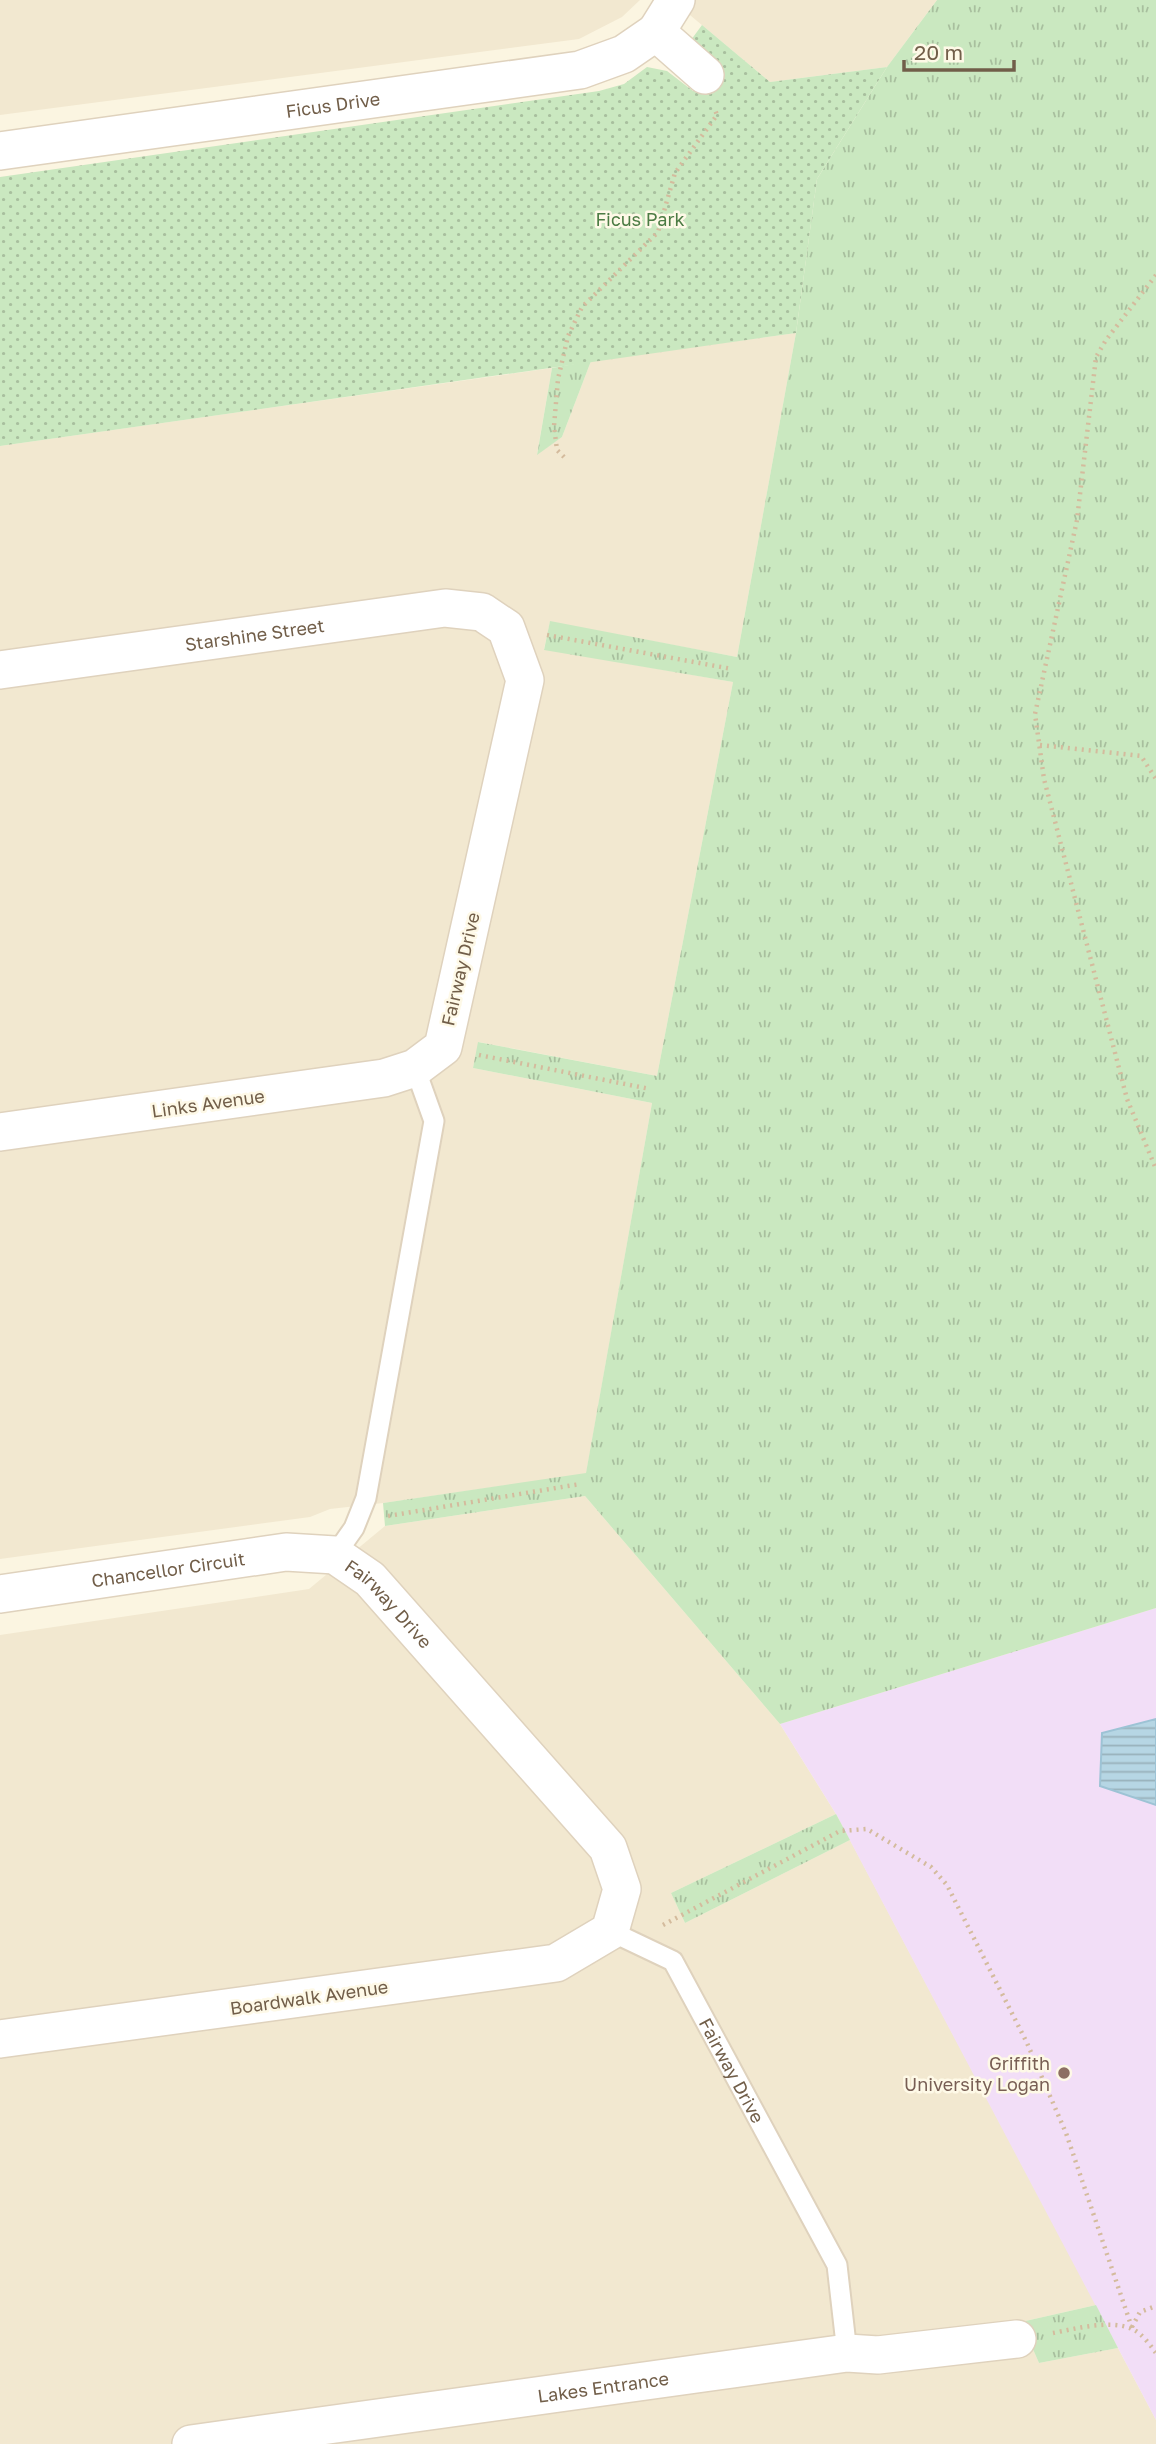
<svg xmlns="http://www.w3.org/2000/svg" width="1156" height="2444" viewBox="0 0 1156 2444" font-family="'Golos Text',sans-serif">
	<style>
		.residential { fill: #f2e8d0 }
		.education { fill: #f2def7 }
		.grass { fill: url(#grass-tufts) }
		.park { fill: url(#park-dots) }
		.water { fill: url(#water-rules); stroke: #9dc3d5; stroke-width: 2 }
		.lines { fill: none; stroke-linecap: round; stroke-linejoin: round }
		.service-casing { stroke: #dfd2bd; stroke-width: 23 }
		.minor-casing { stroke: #dfd2bd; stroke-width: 40 }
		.path { stroke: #d4bb9d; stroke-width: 4.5; stroke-dasharray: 2 5; stroke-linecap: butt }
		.service { stroke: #fff; stroke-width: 19 }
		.minor { stroke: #fff; stroke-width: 37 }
		.education-dot { fill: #8d6e63; stroke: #fef9e7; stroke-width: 2.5 }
		.labels { text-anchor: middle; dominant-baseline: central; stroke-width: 5; stroke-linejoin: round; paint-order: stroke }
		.street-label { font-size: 18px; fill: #715e49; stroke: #fef9e7 }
		.park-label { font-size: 18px; fill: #4c7c44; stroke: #fef9e7 }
		.education-label { font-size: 18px; fill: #785e54; stroke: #fef9e7; text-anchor: end }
	</style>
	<defs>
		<pattern id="grass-tufts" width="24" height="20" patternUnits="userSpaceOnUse" patternTransform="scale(1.75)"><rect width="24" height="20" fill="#cae8c0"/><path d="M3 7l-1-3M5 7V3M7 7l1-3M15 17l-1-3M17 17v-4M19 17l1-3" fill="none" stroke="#a8bf9e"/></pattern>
		<pattern id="park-dots" width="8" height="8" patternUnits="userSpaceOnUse" patternTransform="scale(1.75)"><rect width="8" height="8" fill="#cae8c0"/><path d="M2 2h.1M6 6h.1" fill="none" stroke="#a8bf9e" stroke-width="1.8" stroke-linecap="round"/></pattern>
		<pattern id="water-rules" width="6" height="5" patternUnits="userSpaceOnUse" patternTransform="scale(1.75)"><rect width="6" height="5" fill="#b6d6e4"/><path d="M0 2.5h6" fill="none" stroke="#98b1bb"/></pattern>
	</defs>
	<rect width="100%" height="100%" fill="#fbf5e1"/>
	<g class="residential">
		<polygon points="0,0 640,0 622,17 579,39 0,115"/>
		<polygon points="672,0 937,0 887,67 770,82"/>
		<polygon points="796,333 737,657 550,622 544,649 733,682 657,1076 479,1042 473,1068 652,1103 586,1474 383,1503 330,1509 310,1517 0,1559 0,446 552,368 537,454 562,437 591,361"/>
		<polygon points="585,1496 780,1724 836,1814 671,1893 685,1923 850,1840 1096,2305 1021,2322 1039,2363 1118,2348 1156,2420 1156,2444 0,2444 0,1635 309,1589 385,1526"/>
	</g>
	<polygon class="education" points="1156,1608 1156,2420 836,1814 780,1724"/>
	<g class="grass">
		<polygon points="937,0 1156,0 1156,1608 780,1724 585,1496 385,1526 383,1503 586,1473 652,1103 473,1068 478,1042 657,1076 733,682 544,650 550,621 737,657 796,333 817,179 887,67"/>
		<polygon points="591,361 562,437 537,455 552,368"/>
		<polygon points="836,1814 850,1840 685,1923 671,1893"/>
		<polygon points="1096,2305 1118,2348 1039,2363 1021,2322"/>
	</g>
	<polygon class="park" points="702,25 770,82 887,67 817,179 796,333 0,446 0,177 599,91 624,84 647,67 667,71 693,91 717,66 691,40"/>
	<polygon class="water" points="1156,1719 1156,1805 1100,1786 1102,1733"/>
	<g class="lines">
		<defs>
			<g id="service">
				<polyline points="335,1555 354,1528 366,1498 434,1121 415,1068"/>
				<path id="s1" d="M610 1931 673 1961 837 2265 847 2353"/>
			</g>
			<g id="minor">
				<polyline points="676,0 656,32 705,75"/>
				<path id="s2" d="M0 151 580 70 624 54 656 32"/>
				<path id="s3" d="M0 670 445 608 482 612 506 628 525 680 443 1047 415 1068 384 1078 0 1132"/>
				<path id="s4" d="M0 1594 286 1552 335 1555 370 1579 608 1848 622 1889 610 1931 556 1963 0 2039"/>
				<path id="s5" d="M191 2444 847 2353 878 2355 1017 2339"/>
			</g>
		</defs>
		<use href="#service" class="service-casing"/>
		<use href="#minor" class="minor-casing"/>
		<g class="path">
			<polyline points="1156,275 1106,340 1096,357 1077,520 1035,714 1044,779 1127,1099 1156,1169"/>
			<polyline points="564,457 557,450 554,426 558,379 568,336 582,307 658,232 675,173 717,115 714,107"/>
			<polyline points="547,635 732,669"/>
			<polyline points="1040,745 1141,756 1156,779"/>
			<polyline points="479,1055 650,1089"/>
			<polyline points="388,1516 580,1484"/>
			<polyline points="663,1925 840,1831 867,1829 931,1867 947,1885 1027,2043 1066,2133 1132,2328"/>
			<polyline points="1132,2327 1140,2312 1156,2306"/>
			<path d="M1053 2333C1074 2329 1111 2319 1132 2329 1142 2333 1150 2345 1156 2353"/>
		</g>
		<use href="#service" class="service"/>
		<use href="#minor" class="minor"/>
	</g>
	<circle class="education-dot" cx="1064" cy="2073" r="7"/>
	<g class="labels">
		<g class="street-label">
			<text stroke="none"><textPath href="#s2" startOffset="336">Ficus Drive</textPath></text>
			<text stroke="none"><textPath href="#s3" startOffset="257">Starshine Street</textPath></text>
			<text transform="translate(460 969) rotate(-77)">Fairway Drive</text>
			<text transform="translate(208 1103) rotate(-8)">Links Avenue</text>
			<text stroke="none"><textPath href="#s4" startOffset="170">Chancellor Circuit</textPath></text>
			<text stroke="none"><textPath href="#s4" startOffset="411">Fairway Drive</textPath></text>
			<text transform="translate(309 1997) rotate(-8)">Boardwalk Avenue</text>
			<text stroke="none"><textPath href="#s1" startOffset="194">Fairway Drive</textPath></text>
			<text stroke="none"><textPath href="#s5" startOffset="416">Lakes Entrance</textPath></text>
		</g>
		<g class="park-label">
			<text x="640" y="219">Ficus Park</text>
		</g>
		<g class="education-label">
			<text x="1050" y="2063">Griffith<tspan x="1050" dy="21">University Logan</tspan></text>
		</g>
	</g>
	<path d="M904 60v10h110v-10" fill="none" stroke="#715e49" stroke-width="3.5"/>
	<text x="914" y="60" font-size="21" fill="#715e49" stroke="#fef9e7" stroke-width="5" paint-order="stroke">20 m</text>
</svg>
